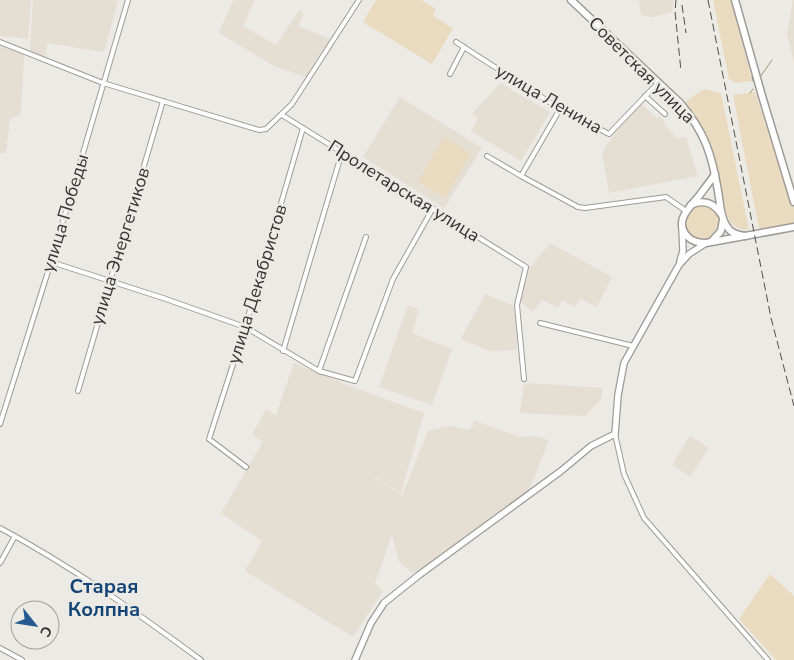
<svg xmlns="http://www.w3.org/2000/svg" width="794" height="660" viewBox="0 0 794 660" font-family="'Nunito Sans',sans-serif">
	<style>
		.built { fill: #e4ded3 }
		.green { fill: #e9dac0 }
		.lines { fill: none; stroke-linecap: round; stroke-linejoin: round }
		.stream { stroke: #a79470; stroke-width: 1 }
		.street-casing { stroke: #9e9b97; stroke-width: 6 }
		.secondary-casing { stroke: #9e9b97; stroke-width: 8 }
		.primary-casing { stroke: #9e9b97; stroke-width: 9 }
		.street { stroke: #fff; stroke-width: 4 }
		.secondary { stroke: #fff; stroke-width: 5.5 }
		.primary { stroke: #fff; stroke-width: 6 }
		.rail { stroke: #4f4e4c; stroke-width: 1; stroke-dasharray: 8 4; stroke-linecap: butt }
		.labels { text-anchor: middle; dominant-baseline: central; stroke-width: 5; stroke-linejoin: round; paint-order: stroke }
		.street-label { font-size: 18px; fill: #343331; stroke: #eceae4 }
		.quarter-label { font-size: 20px; font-weight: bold; fill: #134476; stroke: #eceae4 }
	</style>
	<rect width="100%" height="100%" fill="#eceae4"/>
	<g class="built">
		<polygon points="0,0 31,0 28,39 0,36"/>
		<polygon points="33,0 118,0 104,52 47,43 45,56 30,51"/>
		<polygon points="234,0 255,0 243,26 276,45 299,10 304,13 298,26 330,39 306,77 276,67 219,33 232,2"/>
		<polygon points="639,0 674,0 672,12 653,17 641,15"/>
		<polygon points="793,0 794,0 794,63 787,34"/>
		<polygon points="0,45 24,54 21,114 10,119 6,153 0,153"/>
		<polygon points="500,83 550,112 521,161 471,131 478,118 472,114"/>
		<polygon points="400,97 482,148 444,208 363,157"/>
		<polygon points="640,103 657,118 659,116 665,121 663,123 678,139 686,137 698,176 609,193 602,153 619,126"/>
		<polygon points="550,243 612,277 597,307 581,299 574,307 562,300 558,308 543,300 532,312 520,301 529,269"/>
		<polygon points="485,294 517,307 517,350 489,351 461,339"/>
		<polygon points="408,305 419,310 412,333 452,349 432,405 379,387"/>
		<polygon points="294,363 344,384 424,413 401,493 356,466 402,495 428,431 450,426 470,430 475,421 520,437 535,436 549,440 529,490 424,567 412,573 399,561 392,535 375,583 383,591 353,637 245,571 262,541 221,513 263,442 252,434 266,409 276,415"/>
		<polygon points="524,383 603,388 601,399 585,416 520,413"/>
		<polygon points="690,436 709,448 690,477 672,465"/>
	</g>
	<g class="green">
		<polygon points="376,0 421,0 436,9 433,16 453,28 432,64 363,22"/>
		<polygon points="713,0 732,0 752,81 734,83 732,80 729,79"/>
		<path d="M704 89 721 93 749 230C742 230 733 227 729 220 724 211 723 196 721 186 715 153 707 127 685 102Z"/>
		<polygon points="755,92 794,208 794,226 759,229 733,95"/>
		<polygon points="444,137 471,153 445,198 418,182"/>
		<circle cx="702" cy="223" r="18"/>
		<polygon points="770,574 794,596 794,660 776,660 739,619"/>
	</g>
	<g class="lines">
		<g class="stream">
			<polyline points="752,77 753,81"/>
			<polyline points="760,77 772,60"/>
			<polyline points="750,93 753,89"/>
		</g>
		<defs>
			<g id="street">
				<polyline points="0,42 103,83 259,130 266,129 292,104 359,0"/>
				<polyline points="456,42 560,109 609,134 658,83"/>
				<polyline points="450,74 464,47"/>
				<polyline points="645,96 665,114"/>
				<polyline points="560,109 521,176 578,207 585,208 666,197 686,211"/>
				<polyline points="282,115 526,267 517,305 524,379"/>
				<polyline points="487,156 521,176"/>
				<polyline points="51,262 163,298 245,327 319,371 355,381 393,279 433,208"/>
				<polyline points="540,323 633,346"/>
				<polyline points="283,351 342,152"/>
				<polyline points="319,371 366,237"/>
				<polyline points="78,391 163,101"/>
				<polyline points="0,424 51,262 128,0"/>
				<polyline points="615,434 624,474 644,518 768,660"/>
				<polyline points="246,467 209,439 245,327 303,128"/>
				<path d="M0 528C71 566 136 612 201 660"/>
				<polyline points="0,563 15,536"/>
				<polyline points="0,648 22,660"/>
			</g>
			<g id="secondary">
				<polyline points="680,261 683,251 682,228"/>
				<polyline points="355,660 371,623 384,603 419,575 561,471 591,446 615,434 618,395 624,363 679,265 689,254 706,243"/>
			</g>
			<g id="primary">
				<path d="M571 0 680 103C705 132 712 155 718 191 720 202 720 216 726 225 730 233 737 235 746 236"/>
				<polyline points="735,0 762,96 794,202"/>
				<path d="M715 174C710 182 704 189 699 196 689 208 673 222 688 237 693 242 699 243 706 243L794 227"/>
				<path d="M691 205C703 199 714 203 721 214"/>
				<polyline points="712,241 721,231 723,220"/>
			</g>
		</defs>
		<use href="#street" class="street-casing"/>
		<use href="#secondary" class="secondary-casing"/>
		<use href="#primary" class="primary-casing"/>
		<use href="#street" class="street"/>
		<use href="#secondary" class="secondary"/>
		<use href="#primary" class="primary"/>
		<g class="rail">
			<polyline points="676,0 675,11 681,71"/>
			<polyline points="708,0 771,318 794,406"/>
			<polyline points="682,5 686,33"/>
		</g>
	</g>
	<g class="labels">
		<g class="street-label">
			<text transform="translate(642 70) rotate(45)">Советская улица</text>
			<text transform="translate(549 99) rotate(30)">улица Ленина</text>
			<text transform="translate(404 191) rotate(32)">Пролетарская улица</text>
			<text transform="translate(65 213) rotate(-73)">улица Победы</text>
			<text transform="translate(120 246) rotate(-73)">улица Энергетиков</text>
			<text transform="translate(257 284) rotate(-73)">улица Декабристов</text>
		</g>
		<g class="quarter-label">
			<text x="104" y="586">Старая<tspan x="104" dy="23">Колпна</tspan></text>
		</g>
	</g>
	<g transform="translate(35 625) rotate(120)"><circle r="24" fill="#eceae4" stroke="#a2a19c"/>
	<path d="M0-4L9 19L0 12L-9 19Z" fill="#265a93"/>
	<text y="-8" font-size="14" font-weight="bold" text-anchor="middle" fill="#343331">С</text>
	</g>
</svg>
